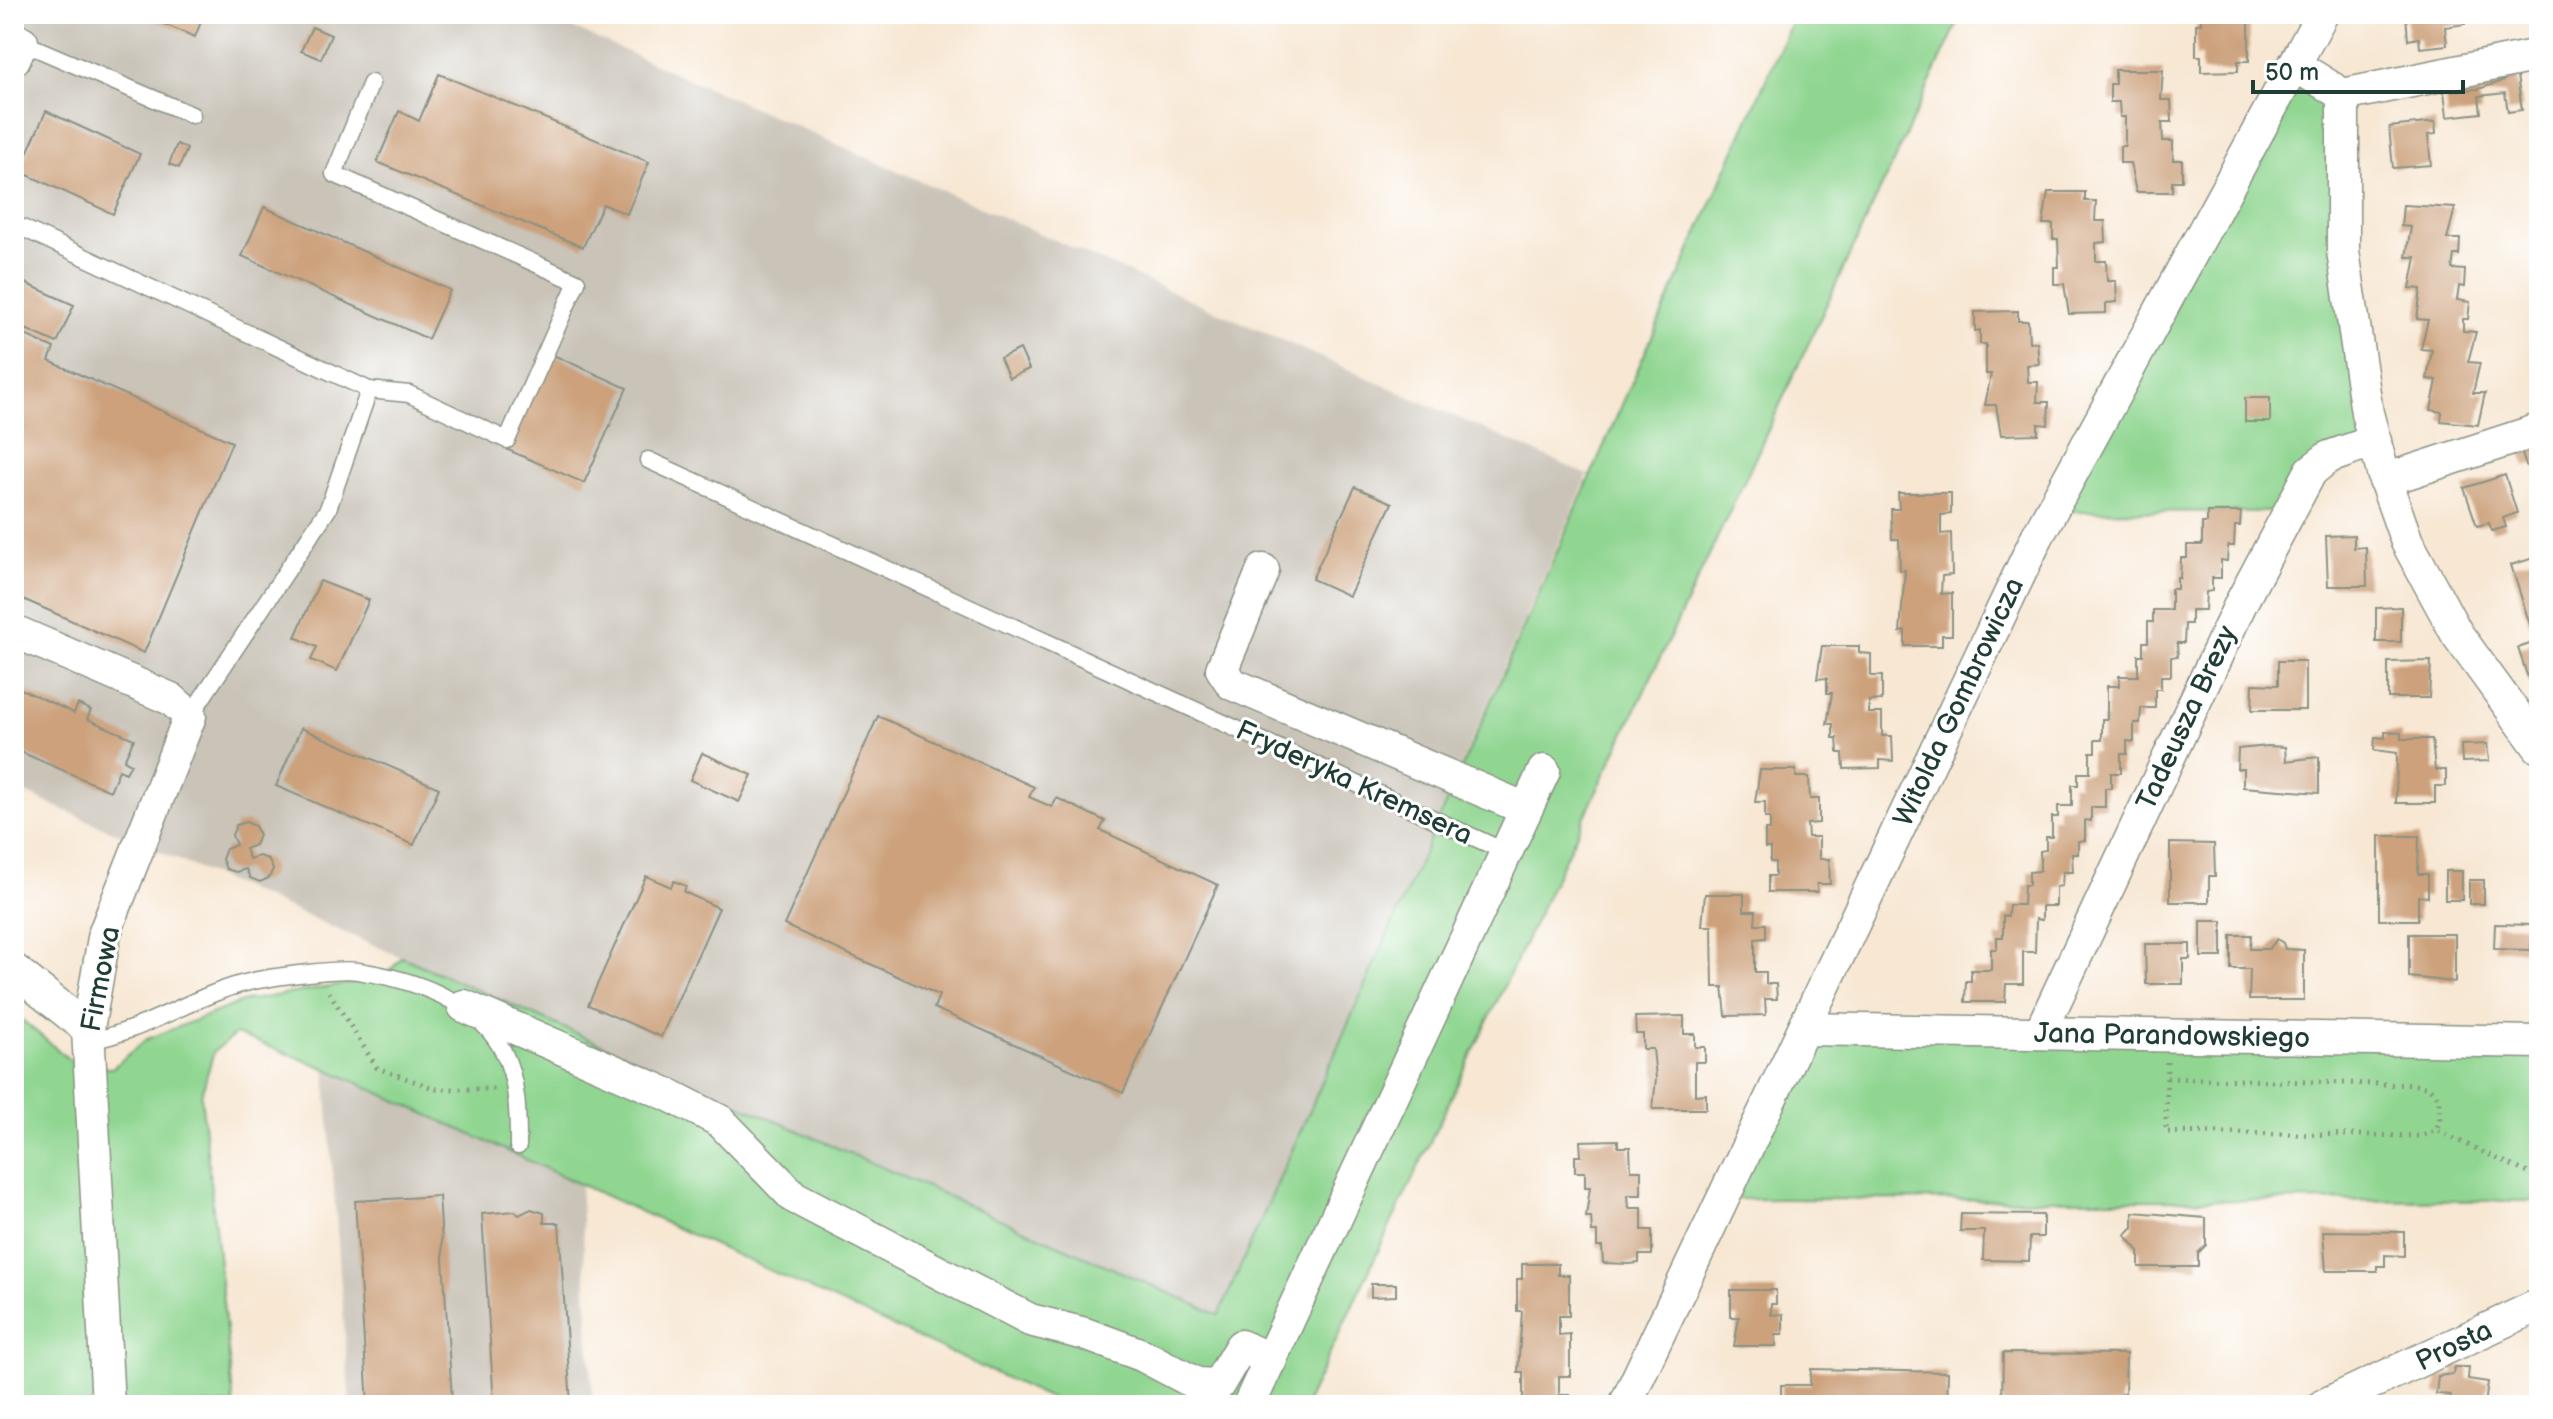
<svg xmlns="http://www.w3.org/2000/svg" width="2553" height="1419" viewBox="0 0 2553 1419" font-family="'Balsamiq Sans',sans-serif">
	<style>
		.industrial { fill: #c9c3b8 }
		.green { fill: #90d691; stroke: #588a62; stroke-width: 2 }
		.building { fill: #cca17c }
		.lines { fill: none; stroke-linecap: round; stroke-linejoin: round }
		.lane-casing { stroke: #8b9284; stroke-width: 19 }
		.street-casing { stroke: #8b9284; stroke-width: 35 }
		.path { stroke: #8b9284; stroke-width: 5; stroke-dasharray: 2 6; stroke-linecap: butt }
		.lane { stroke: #fff; stroke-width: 16 }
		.street { stroke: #fff; stroke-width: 32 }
		.labels { text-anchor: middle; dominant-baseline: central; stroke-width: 6; stroke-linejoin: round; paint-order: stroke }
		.street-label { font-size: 28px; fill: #1f3d34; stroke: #fff }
	</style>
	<rect width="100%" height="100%" fill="#fff"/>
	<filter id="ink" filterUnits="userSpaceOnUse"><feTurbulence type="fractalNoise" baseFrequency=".0125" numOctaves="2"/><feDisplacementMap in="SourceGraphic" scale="16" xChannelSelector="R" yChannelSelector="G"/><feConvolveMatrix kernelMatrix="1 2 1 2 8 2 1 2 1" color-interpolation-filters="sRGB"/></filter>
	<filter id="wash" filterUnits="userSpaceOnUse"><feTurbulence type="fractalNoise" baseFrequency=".006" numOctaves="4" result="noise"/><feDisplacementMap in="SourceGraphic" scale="32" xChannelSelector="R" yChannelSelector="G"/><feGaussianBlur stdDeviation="1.8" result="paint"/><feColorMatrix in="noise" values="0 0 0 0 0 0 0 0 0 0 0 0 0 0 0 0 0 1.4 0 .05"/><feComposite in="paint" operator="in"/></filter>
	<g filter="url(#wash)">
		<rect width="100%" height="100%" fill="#f7e7d3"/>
		<g class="industrial">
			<polygon points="14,14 541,14 1588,475 1219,1315 14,788"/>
			<polygon points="325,1068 580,1185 593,1405 350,1405"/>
		</g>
		<g class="green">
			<polygon points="1795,14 1962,14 1749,471 1305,1405 1065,1405 325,1068 236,1034 214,1051 201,1095 234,1405 14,1405 14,1013 78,1067 112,1068 147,1039 244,1001 384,978 402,957 1219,1315"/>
			<polygon points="2295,65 2343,95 2375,441 2329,457 2289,512 2051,511"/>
			<polygon points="1804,1029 2539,1042 2539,1201 1724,1199"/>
		</g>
		<g id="blocks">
			<g class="building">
				<polygon points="140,14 204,14 195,37"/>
				<polygon points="2201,14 2238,14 2238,19 2249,19 2249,61 2238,61 2238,71 2201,72 2201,56 2196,56 2196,24 2201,24"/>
				<polygon points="2406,14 2464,14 2465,24 2445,27 2447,45 2420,48 2419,38 2408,40"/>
				<polygon points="312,27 331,35 321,59 301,51"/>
				<polygon points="2516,69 2522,110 2508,112 2505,93 2479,96 2481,113 2447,117 2444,91 2478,89 2504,81 2503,72"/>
				<polygon points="2115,70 2163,70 2161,100 2171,100 2172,122 2162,122 2163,141 2173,141 2173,160 2182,160 2182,181 2172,181 2172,192 2136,192 2130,163 2120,163 2120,146 2125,146 2125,117 2120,117 2119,102 2110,102 2110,84 2115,84"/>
				<polygon points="439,74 649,162 627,214 603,204 583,247 377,162 399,111 419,121"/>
				<polygon points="46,111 140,154 113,214 19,171"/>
				<polygon points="2435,122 2436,134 2428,135 2431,165 2393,168 2389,127"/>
				<polygon points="177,144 187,149 179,168 169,164"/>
				<polygon points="2048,192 2085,192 2085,201 2096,201 2095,221 2105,221 2106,242 2096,243 2096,261 2106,261 2107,281 2116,281 2117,302 2106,303 2106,313 2069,314 2064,284 2054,284 2054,267 2059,267 2058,239 2053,239 2053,224 2043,224"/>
				<polygon points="2403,205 2455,208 2447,239 2460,239 2459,255 2454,255 2452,269 2465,270 2464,287 2459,286 2457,300 2470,302 2468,319 2463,319 2463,331 2476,332 2468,362 2480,363 2473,393 2485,393 2478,425 2441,421 2442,412 2431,410 2437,380 2427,379 2432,350 2421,349 2428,320 2417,319 2421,289 2410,288 2416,257 2406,257 2411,227 2401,226"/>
				<polygon points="264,207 450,290 428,339 242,256"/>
				<polygon points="14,278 74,305 57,343 14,324"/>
				<polygon points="2018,311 2018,321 2028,321 2029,342 2037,342 2039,364 2027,365 2028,382 2038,382 2037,402 2049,402 2048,425 2038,424 2038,434 2001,435 1996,405 1985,405 1991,374 1986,374 1986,344 1980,344 1980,330 1975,331 1975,312"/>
				<polygon points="14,330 54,348 49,361 232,442 144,653 14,595"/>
				<polygon points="1020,349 1029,369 1009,378 1000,358"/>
				<polygon points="551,354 627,388 584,483 508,450"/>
				<rect x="2245" y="398" width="25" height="24"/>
				<polygon points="2539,445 2539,462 2526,466 2521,451"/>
				<polygon points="2505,475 2517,513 2503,518 2506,527 2492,531 2489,523 2477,526 2464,488"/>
				<polygon points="1355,487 1392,503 1349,596 1312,579"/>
				<polygon points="1898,493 1951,493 1951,514 1941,515 1941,534 1951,533 1952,575 1942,576 1941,594 1952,593 1952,635 1942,635 1942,646 1905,646 1905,631 1900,632 1905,570 1900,570 1899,539 1892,539 1891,509 1899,509"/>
				<polygon points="2207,512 2241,512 2240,526 2235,526 2234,546 2228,546 2227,561 2221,560 2221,578 2212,578 2212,591 2206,592 2205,610 2191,610 2191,624 2185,624 2184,643 2177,643 2178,656 2171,657 2171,676 2161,676 2161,689 2155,689 2155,708 2141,708 2140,723 2134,723 2134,742 2127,741 2127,754 2121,754 2121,773 2111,773 2111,788 2105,788 2105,807 2091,807 2091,821 2085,820 2085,840 2078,841 2078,854 2072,854 2073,872 2063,872 2062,886 2056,887 2056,906 2042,906 2042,920 2036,919 2035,952 2023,952 2023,984 2006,984 2005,1002 1965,1002 1966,981 1971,981 1971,970 1991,970 1991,949 1997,949 1997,937 2003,937 2003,916 2008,916 2009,905 2023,905 2024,885 2029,885 2029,872 2040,871 2040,851 2046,850 2046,837 2052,837 2052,817 2058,817 2058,806 2072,806 2072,785 2078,785 2078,773 2090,773 2090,752 2095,752 2095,740 2102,740 2102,719 2107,719 2107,686 2119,686 2119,676 2138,676 2138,655 2143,655 2143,642 2148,642 2148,622 2153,622 2153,610 2171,610 2171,589 2177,589 2177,578 2180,578 2181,558 2187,558 2187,545 2202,545 2202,523 2207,523"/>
				<polygon points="2354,535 2354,548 2366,547 2367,586 2328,586 2326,536"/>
				<polygon points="2537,557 2539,625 2531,628 2511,565"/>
				<polygon points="320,581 369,600 337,671 311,660 317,647 295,637"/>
				<polygon points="2401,607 2401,642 2376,642 2376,608"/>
				<polygon points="2539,641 2539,694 2534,696 2518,648"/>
				<polygon points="1822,646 1859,646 1859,653 1871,654 1871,676 1882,676 1882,700 1869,701 1869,713 1882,713 1882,736 1892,736 1893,761 1880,760 1880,768 1844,769 1843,753 1838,753 1837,738 1833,738 1833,724 1827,724 1832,693 1827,693 1827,678 1817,679"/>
				<polygon points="2278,661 2305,661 2305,710 2252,710 2253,684 2278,685"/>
				<polygon points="2431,661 2429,698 2388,698 2388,662"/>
				<polygon points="14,686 74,713 78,704 91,710 87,719 134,739 124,760 131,764 126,773 119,770 110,791 14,749"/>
				<polygon points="878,716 1034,787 1029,797 1052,807 1057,798 1105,821 1100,830 1218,885 1123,1093 934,1008 939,995 784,925"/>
				<polygon points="301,728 439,788 414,845 276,786"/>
				<polygon points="2385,732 2401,733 2401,739 2432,739 2435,770 2446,770 2446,786 2435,786 2435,803 2396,803 2397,753 2374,750 2375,737 2385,738"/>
				<polygon points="2487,744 2489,761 2462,762 2461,745"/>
				<polygon points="2268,746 2285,747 2286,761 2319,757 2319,793 2243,787 2243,769 2237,769 2238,749"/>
				<polygon points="702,753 752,775 739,802 690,780"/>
				<polygon points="1760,770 1796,770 1796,777 1809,777 1810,799 1819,799 1819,823 1807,824 1808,837 1819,837 1819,859 1829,859 1830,884 1817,884 1817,892 1768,892 1768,876 1775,876 1775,862 1770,862 1770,848 1765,848 1765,830 1770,830 1770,818 1765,818 1765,802 1755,802"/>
				<polygon points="246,822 255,826 259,835 255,845 245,849 249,859 259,856 268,859 273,869 269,878 260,882 250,878 246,869 236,872 226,869 222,859 226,849 236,845 232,835 236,825"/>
				<polygon points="2379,836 2419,836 2418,874 2428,874 2428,897 2418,896 2418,920 2379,920"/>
				<polygon points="2170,843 2214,844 2215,876 2209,876 2209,902 2170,902"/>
				<rect x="2445" y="871" width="17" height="29"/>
				<polygon points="646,876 671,887 674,881 686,886 684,892 719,908 661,1037 588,1005"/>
				<rect x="2469" y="880" width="15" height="24"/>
				<polygon points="1705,894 1744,894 1744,911 1756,911 1755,924 1766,924 1766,938 1755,939 1755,972 1766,972 1766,984 1776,984 1777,999 1765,999 1766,1015 1726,1016 1723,987 1713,987 1712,926 1702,926"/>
				<rect x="2201" y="921" width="21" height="36"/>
				<polygon points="2495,924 2533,925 2531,950 2494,949"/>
				<polygon points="2409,934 2455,934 2455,982 2409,977"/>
				<polygon points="2231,935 2251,935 2250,949 2269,949 2277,939 2283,943 2285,949 2304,950 2304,1000 2249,1000 2250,969 2231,969"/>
				<polygon points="2145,944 2190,944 2190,959 2183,959 2183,984 2146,984"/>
				<polygon points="1684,1016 1684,1034 1695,1034 1695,1047 1705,1047 1705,1062 1695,1062 1695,1095 1706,1094 1706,1109 1653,1109 1656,1078 1653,1049 1643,1049 1643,1034 1636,1034 1635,1017"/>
				<polygon points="1618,1140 1618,1147 1630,1147 1631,1170 1641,1170 1641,1195 1628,1195 1629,1208 1642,1208 1642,1230 1652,1230 1652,1255 1639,1255 1639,1263 1629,1264 1603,1263 1602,1247 1597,1247 1597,1232 1592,1232 1591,1217 1586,1217 1590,1187 1585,1187 1585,1172 1575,1172 1575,1156 1581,1156 1580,1141"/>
				<polygon points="439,1196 452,1399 368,1405 355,1201"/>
				<polygon points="531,1209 544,1213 544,1223 559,1223 571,1405 494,1405 482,1214 515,1211 519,1215"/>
				<polygon points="2133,1212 2206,1218 2206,1245 2198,1253 2198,1267 2139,1267 2139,1251 2125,1235 2133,1227"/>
				<polygon points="1961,1214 2043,1215 2043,1237 2030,1237 2029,1261 1983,1260 1984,1231 1960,1231"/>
				<polygon points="2323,1231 2404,1232 2404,1256 2385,1255 2385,1266 2377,1266 2377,1271 2326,1271"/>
				<polygon points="1522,1264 1558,1264 1558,1275 1569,1275 1569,1316 1559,1316 1559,1335 1570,1334 1570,1376 1559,1376 1559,1395 1570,1395 1570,1405 1518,1405 1518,1400 1523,1400 1523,1372 1518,1372 1522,1311 1517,1311 1517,1279 1522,1279"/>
				<polygon points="1371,1284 1396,1284 1396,1296 1371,1297"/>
				<polygon points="1731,1290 1776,1290 1776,1304 1771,1304 1771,1315 1783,1314 1783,1334 1776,1334 1776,1346 1734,1346 1739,1317 1731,1317"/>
				<polygon points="2003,1353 2126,1354 2125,1394 2121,1394 2121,1405 2002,1405"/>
				<polygon points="2454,1367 2469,1367 2468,1379 2488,1382 2485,1405 2449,1405 2451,1395 2436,1394 2438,1376 2453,1374"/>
				<polygon points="1811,1369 1948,1372 1947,1405 1781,1405 1781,1385 1810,1385"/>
			</g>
		</g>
	</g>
	<g filter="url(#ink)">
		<use href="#blocks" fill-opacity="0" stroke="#8b9284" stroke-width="2"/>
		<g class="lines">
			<defs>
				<g id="lane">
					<polyline points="19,41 192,115"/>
					<polyline points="14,224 369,390 328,509 190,716"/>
					<polyline points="369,390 409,394 507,440 577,282 334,174 371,83"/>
					<polyline points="648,460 1506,852"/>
					<path d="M88 1041C144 1032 194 995 249 982 269 977 339 968 358 971 412 979 476 1000 503 1051 518 1080 518 1115 518 1146"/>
				</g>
				<g id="street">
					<polyline points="14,59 22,42"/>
					<polyline points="2295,65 2343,95 2343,251 2367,413 2385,480 2407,542 2457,634 2539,747"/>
					<polyline points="2343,95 2539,55"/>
					<polyline points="2385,480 2539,430"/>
					<polyline points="1263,570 1222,669 1232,684 1526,809"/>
					<polyline points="14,631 171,699 190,716 105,932 88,1029 108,1405"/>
					<polyline points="14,970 88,1029"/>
					<polyline points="464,1006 667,1094 720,1121 794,1197 1030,1320 1085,1334 1142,1355 1197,1384 1218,1385 1241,1346 1271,1360"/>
					<polyline points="1804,1029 2539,1042"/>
					<polyline points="2040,1033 2241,603 2311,471 2329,457 2375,441"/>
					<polyline points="1249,1405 1544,771"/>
					<polyline points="1625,1405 2037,537 2322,14"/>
					<polyline points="2324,1405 2539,1305"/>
				</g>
			</defs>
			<use href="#lane" class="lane-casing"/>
			<use href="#street" class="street-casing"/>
			<g class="path">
				<polyline points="329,992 377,1068 436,1089 494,1089"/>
				<polyline points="2167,1062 2166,1132 2422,1136 2436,1130 2539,1178"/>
				<polyline points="2167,1078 2415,1085 2429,1088 2439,1098 2440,1121 2436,1130"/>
			</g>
			<use href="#lane" class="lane"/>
			<use href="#street" class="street"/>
		</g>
	</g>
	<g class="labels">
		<g class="street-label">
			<text transform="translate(1959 702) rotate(-65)">Witolda Gombrowicza</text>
			<text transform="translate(2187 718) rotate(-65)">Tadeusza Brezy</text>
			<text transform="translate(1354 783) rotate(25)">Fryderyka Kremsera</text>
			<text transform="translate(101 979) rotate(-79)">Firmowa</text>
			<text transform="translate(2172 1036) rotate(1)">Jana Parandowskiego</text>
			<text transform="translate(2454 1346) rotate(-26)">Prosta</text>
		</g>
	</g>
	<rect width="2553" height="1419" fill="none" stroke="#fff" stroke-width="48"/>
	<path d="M2253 80v12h210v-12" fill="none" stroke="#1f3d34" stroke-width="4"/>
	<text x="2265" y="80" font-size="24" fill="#1f3d34" stroke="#ffffff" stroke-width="6" paint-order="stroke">50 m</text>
</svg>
